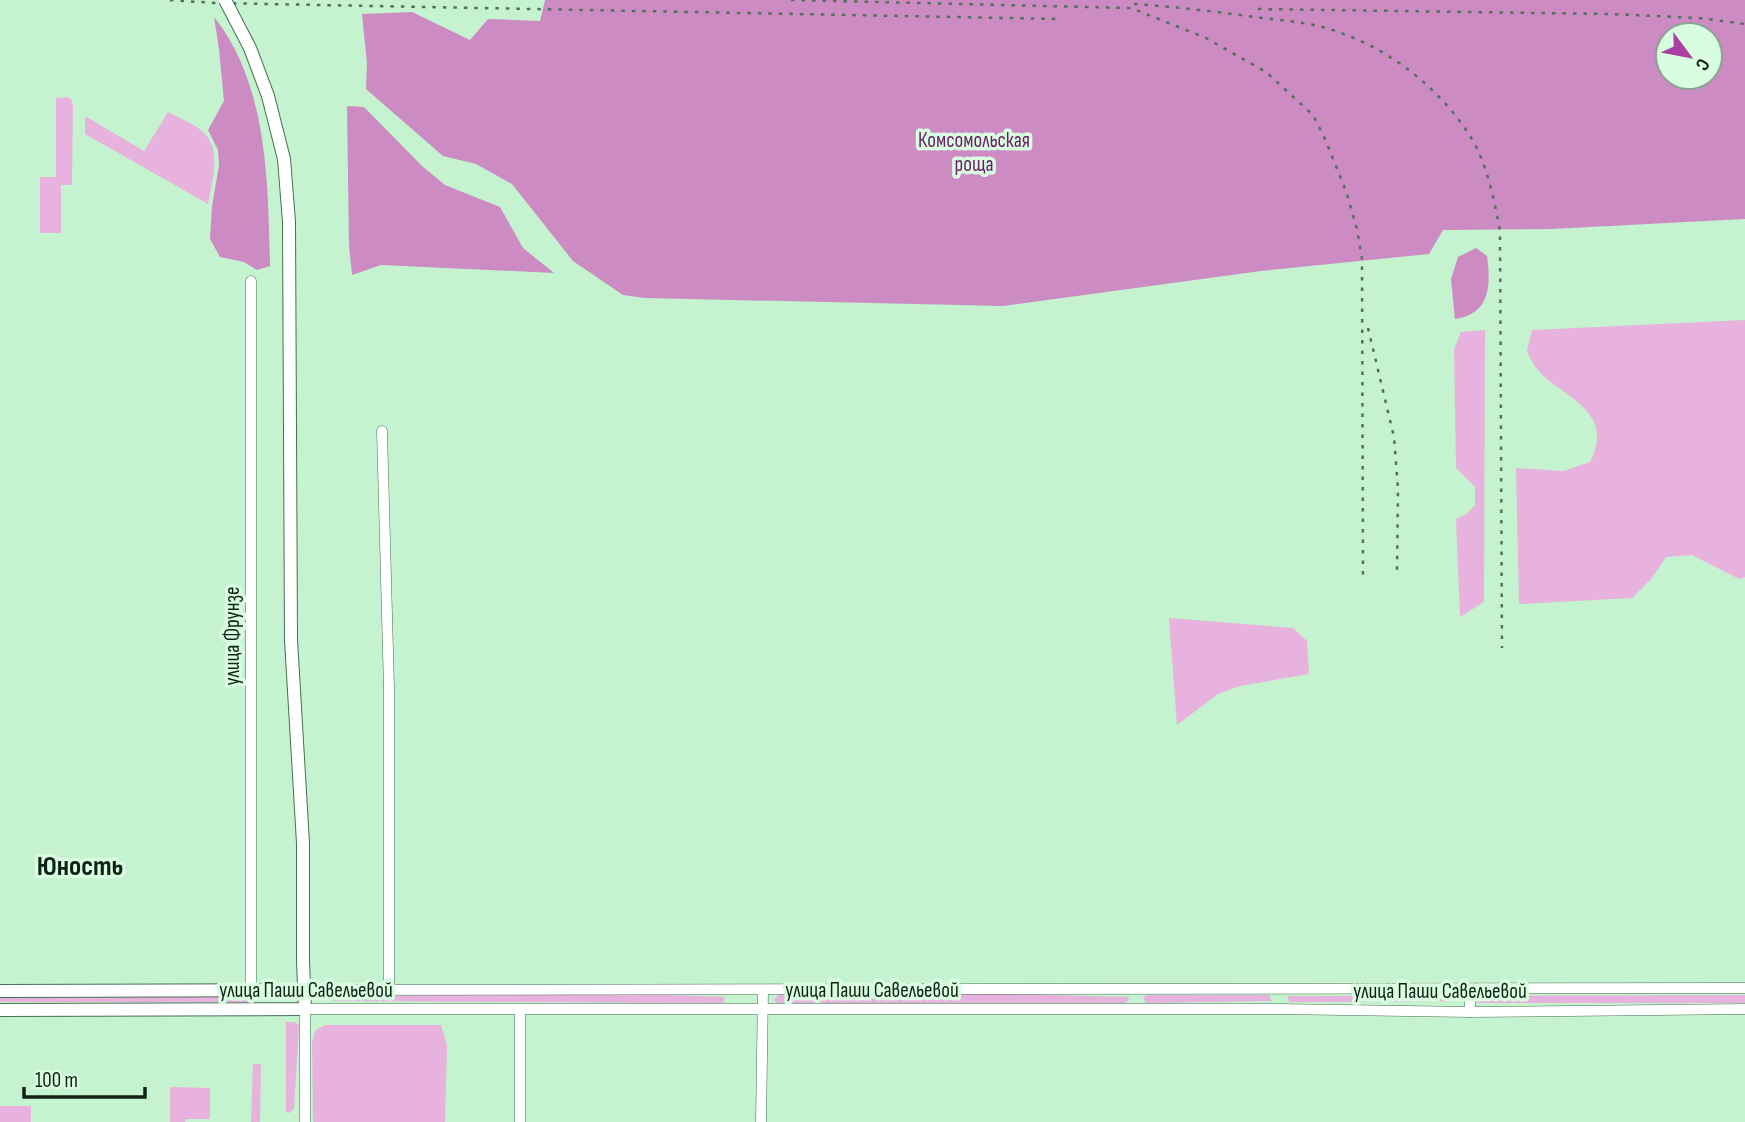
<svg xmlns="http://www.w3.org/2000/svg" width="1745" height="1122" viewBox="0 0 1745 1122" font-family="'Sofia Sans Condensed',sans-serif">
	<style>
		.green { fill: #e8b2df }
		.forest { fill: #cc8bc2; fill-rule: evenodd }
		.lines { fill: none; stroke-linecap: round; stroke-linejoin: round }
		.minor-casing { stroke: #477052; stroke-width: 11 }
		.major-casing { stroke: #477052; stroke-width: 14 }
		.minor { stroke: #fff; stroke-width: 10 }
		.major { stroke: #fff; stroke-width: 12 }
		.rail { stroke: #54705b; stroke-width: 2.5; stroke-dasharray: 3.5 7; stroke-linecap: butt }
		.major-bridge-casing { stroke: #477052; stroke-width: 14; stroke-linecap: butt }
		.major-bridge { stroke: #fff; stroke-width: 12 }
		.labels { text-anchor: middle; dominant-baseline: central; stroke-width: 7; stroke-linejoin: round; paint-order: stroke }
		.park-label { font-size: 21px; fill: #6c2065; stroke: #d9fde1 }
		.street-label { font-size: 21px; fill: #102215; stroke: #d9fde1 }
		.district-label { font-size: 28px; font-weight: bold; fill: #102215; stroke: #d9fde1 }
	</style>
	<rect width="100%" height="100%" fill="#c5f2cf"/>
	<g class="green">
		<polygon points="67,97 71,99 73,105 72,185 61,185 61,233 40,233 40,177 56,177 56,98"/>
		<path d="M168 112C179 118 193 123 202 131 223 149 212 181 208 204L85 134V116L144 151Z"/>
		<path d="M1745 320V577L1739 579 1692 555 1666 557 1652 578 1632 598 1519 604 1516 468 1563 471 1590 462C1618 407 1556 397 1534 365 1531 360 1529 355 1527 350L1532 330Z"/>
		<polygon points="1485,330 1484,602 1460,617 1456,519 1467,514 1475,505 1475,487 1456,468 1454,349 1461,332"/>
		<polygon points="1169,618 1293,628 1307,641 1309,674 1240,686 1218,694 1177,725"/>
		<polygon points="938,990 1009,994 1129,997 1128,1001 1124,1003 777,1003 774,1000 778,995 794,993 920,994"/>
		<polygon points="254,994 258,1001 253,1002 0,1002 0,995"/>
		<polygon points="430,995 670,995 725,997 723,1003 333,1001 335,997"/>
		<polygon points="1147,995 1269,995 1272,1001 1146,1003 1143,997"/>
		<polygon points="1381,995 1456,995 1458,1001 1382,1002 1379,1000"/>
		<polygon points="1745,995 1745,1003 1478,1003 1475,1001 1477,996"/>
		<polygon points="1288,996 1367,996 1369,997 1369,1001 1364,1002 1289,1002"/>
		<polygon points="286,1022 295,1022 299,1026 294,1109 289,1113 286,1112"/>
		<polygon points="325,1025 441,1025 447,1045 445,1122 313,1122 312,1041 316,1030"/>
		<polygon points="253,1064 261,1064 260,1122 251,1122"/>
		<polygon points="170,1087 210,1088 210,1119 186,1119 185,1122 170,1122"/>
		<rect x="0" y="1106" width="31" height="16"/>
	</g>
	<g class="forest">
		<path d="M545 0H1745V219L1551 229 1443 230 1429 254 1261 271 1003 306 645 298 623 295 573 261 512 184 476 164 443 156 366 89 367 63 362 14 412 12 470 40 488 19 540 21ZM1668 35H1710V77H1668Z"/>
		<path d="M214 17C268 84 268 184 270 266L257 270 244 262 220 257 210 239 212 206 219 165 218 150 208 130 224 101 219 49Z"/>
		<polygon points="347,106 364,107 422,166 445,185 500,207 523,248 554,273 381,265 352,275 349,245"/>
		<path d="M1476 248 1487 256C1491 286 1490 314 1455 319L1451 279 1458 257Z"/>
	</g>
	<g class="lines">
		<defs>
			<g id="minor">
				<polyline points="251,281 251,990"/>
				<polyline points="382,431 389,688 389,990"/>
				<polyline points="305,990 1745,988"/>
				<polyline points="520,1009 520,1122"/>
				<polyline points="1470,1012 1470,989"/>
				<polyline points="305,1122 305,1009 1279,1009 1470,1012 1745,1009"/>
				<polyline points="761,1122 763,991"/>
			</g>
			<g id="major">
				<polyline points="0,991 305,990"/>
				<polyline points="0,1010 305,1009 303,961 303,843 291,640 289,222 284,159 268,96"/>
			</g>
		</defs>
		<use href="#minor" class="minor-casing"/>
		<use href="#major" class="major-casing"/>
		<use href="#minor" class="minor"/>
		<use href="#major" class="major"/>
		<g class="rail">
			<polyline points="170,0 215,3 1060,19"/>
			<polyline points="791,0 1131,8 1206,38 1266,72 1313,115 1325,139 1346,191 1357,229 1362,259 1363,577"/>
			<path d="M1134 4C1177 7 1220 12 1262 18 1289 21 1316 23 1341 33 1390 50 1437 87 1466 130 1486 158 1494 198 1500 231L1502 648"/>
			<polyline points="1258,9 1610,14 1699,18 1745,24"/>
			<polyline points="1368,328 1394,437 1398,489 1397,574"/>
		</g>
		<defs>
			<polyline id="major-bridge" points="225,0 250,48 268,96"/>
		</defs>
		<use href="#major-bridge" class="major-bridge-casing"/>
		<use href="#major-bridge" class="major-bridge"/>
	</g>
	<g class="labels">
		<g class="park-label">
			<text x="974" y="140">Комсомольская<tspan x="974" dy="24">роща</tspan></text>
		</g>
		<g class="street-label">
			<text transform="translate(232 636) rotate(-90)">улица Фрунзе</text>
			<text x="306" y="990">улица Паши Савельевой</text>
			<text x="872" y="990">улица Паши Савельевой</text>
			<text x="1440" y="991">улица Паши Савельевой</text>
		</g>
		<g class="district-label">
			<text x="80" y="866">Юность</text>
		</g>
	</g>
	<g transform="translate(1689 56) rotate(122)"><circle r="33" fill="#d9fde1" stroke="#89a58f" stroke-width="2"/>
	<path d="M0-5L12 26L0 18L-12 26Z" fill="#ab3f9f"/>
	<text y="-10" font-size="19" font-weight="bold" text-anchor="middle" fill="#102215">С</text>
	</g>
	<path d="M24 1087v10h121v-10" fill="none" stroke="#102215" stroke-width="3.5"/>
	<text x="35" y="1087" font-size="21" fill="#102215" stroke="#d9fde1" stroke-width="5" paint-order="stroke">100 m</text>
</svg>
